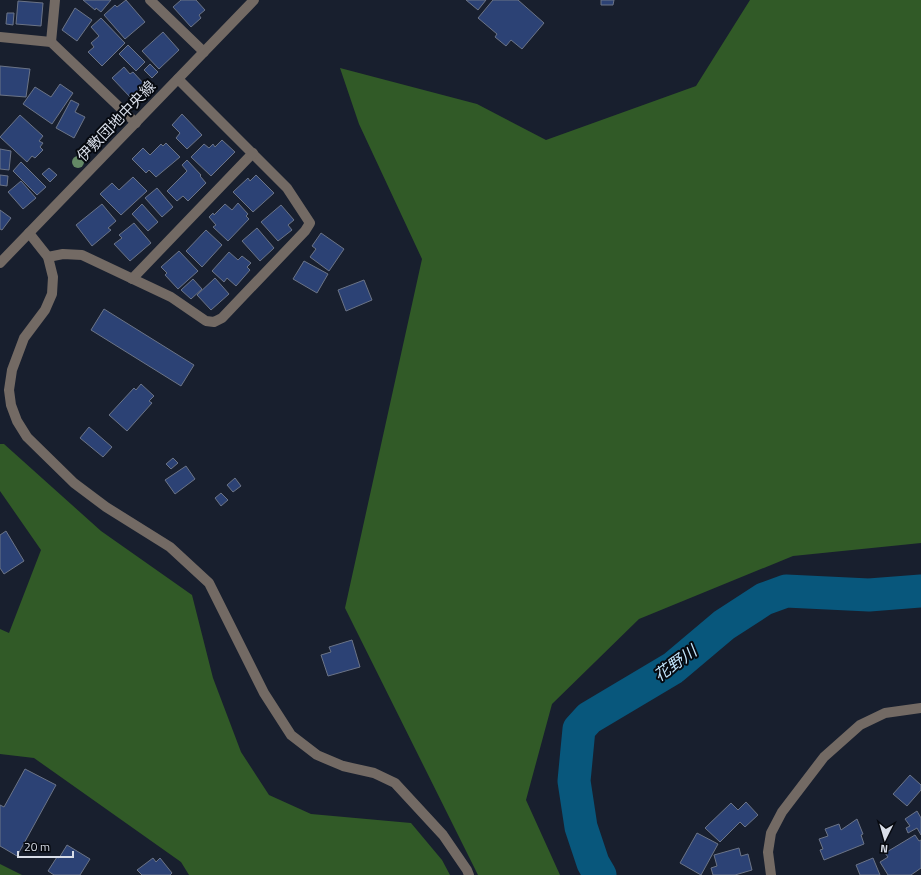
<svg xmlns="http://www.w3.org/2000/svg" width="921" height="875" viewBox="0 0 921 875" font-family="'Titillium Web','Noto Sans JP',sans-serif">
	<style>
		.forest { fill: #315a27 }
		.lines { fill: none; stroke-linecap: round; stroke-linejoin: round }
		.river { stroke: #08577c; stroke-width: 33 }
		.building { fill: #2c4275; stroke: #6b7487 }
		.minor { stroke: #736a64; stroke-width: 10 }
		.tree { fill: #648966 }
		.labels { text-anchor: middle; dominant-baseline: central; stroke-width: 4; stroke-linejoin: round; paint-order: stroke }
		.street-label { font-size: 15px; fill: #d8dde8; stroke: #06090f }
		.water-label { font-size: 16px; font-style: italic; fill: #c2e5fc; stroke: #06090f }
	</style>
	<rect width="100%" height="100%" fill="#181f2e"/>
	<g class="forest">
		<polygon points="750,0 921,0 921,543 793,556 639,619 552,704 526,800 560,875 478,875 345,608 422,259 359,124 340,68 477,104 546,140 696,86"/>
		<polygon points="0,444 4,444 101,531 192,595 213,678 241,752 269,795 311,814 411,823 442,860 450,875 189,875 181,862 34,758 0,754 0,629 9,633 41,550 0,491"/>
		<polygon points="0,864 22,875 0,875"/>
	</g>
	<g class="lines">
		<polyline class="river" points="600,875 593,863 581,827 574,781 579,729 589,718 673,668 724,625 764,599 786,591 869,595 921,591"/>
	</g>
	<g class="building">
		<polygon points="83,0 111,0 101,12 96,8 95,10"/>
		<polygon points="126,0 145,22 125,39 104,15 115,5 117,7"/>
		<polygon points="181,0 196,0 205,10 199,15 201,18 191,27 173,7"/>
		<polygon points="466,0 486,0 478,10"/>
		<polygon points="493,0 518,0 544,23 522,49 511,40 506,46 495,37 497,34 478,18"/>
		<polygon points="601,0 614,0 613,5 601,5"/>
		<polygon points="18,1 43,3 41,26 16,24"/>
		<polygon points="75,8 92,20 77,41 62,30"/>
		<polygon points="7,13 14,13 13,25 6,24"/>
		<polygon points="101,18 125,43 102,66 88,52 94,47 91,43 99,36 91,27"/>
		<polygon points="163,32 179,50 159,69 142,51"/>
		<polygon points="128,45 145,62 136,71 119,54"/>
		<polygon points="150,64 158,72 152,78 144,70"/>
		<polygon points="0,66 30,69 26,97 0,95"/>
		<polygon points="124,67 130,74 133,72 145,85 131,98 112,78"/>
		<polygon points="60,84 73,93 52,124 23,104 35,87 51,97"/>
		<polygon points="71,100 79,104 75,112 85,117 74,138 56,128"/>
		<polygon points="182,114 202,135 187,149 176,138 180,133 172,125"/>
		<polygon points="20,115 43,136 39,141 43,143 40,147 43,150 35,158 32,156 27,162 0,137"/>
		<polygon points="222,140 235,152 211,176 191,157 204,144 209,148 213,144 215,147"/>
		<polygon points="166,143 180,157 156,177 149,170 146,173 132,159 143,148 150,155 161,144 163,146"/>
		<polygon points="0,149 11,151 9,170 0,169"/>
		<polygon points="187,160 201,175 200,176 206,183 188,201 183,196 177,201 167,191 187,171 182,165"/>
		<polygon points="21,162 46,187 37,195 13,171"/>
		<polygon points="49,168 57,175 50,182 42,174"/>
		<polygon points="0,175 8,176 7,186 0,185"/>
		<polygon points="256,175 274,193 253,212 233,192 248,178 250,181"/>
		<polygon points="133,177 147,191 121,215 100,194 112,183 119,190"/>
		<polygon points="21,181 36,198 23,209 8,192"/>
		<polygon points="157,188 173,207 162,217 145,198"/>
		<polygon points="238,203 248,214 246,216 249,219 228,241 213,227 216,225 209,217 213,213 214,215 225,204 232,210"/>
		<polygon points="102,204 116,221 108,228 111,230 92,246 76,225"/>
		<polygon points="142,204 158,222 148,231 132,214"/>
		<polygon points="281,205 294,220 288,225 292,230 278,241 261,222"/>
		<polygon points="0,210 11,218 2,230 0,229"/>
		<polygon points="134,223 151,243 130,261 114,244 122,238 119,235"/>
		<polygon points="257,228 274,248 260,261 242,241"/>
		<polygon points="206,230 222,245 202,267 186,251"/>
		<polygon points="321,233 344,249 329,271 310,257 316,249 312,246"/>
		<polygon points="179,251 198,271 178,289 165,275 167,273 161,267"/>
		<polygon points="229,252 238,260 242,256 251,263 247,267 250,270 236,286 227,278 224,282 212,271"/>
		<polygon points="304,261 328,274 317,293 293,279"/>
		<polygon points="215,278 229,294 211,310 197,295"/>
		<polygon points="193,279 202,289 191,299 181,290"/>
		<polygon points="364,280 372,300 346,311 338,290"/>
		<polygon points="104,309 194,365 181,386 91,330"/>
		<polygon points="141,384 154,396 149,401 152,403 127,431 109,415 134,388 136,390"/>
		<polygon points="89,427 112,447 103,457 80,438"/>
		<polygon points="173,458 178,463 171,469 166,464"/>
		<polygon points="186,466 195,479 175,494 165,480"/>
		<polygon points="235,478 241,486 233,492 227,485"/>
		<polygon points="221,493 228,500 221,506 215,498"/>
		<polygon points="6,531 24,561 4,574 0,568 0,535"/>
		<polygon points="352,640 360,667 328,676 321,655 331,652 329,647"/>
		<polygon points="25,769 56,785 17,856 0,846 0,805 4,807"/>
		<polygon points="910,775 921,785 921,790 907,806 893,794"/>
		<polygon points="746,802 758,815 745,827 740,822 720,842 705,828 731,803 738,810"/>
		<polygon points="917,811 921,818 921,835 917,828 908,833 906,828 910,826 905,819"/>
		<polygon points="857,819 863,834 861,835 864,844 824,860 820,850 823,849 819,839 828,836 825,829 839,824 841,830"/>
		<polygon points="697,833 718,844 701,875 680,863"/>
		<polygon points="915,835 919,841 921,840 921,868 911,875 888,875 880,862 888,857 885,853"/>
		<polygon points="67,845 90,859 80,875 54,875 48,871 57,857 59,858"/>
		<polygon points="739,848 741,856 748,854 752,870 735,875 713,875 711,868 717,866 714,855"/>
		<polygon points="153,858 156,862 160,858 172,873 170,875 142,875 137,870"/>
		<polygon points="873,858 880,875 860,875 856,865"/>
	</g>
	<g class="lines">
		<g class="minor">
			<polyline points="150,0 204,52"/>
			<polyline points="0,37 51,42 136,123"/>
			<polyline points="51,42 55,0"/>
			<polyline points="29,233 48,257 53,277 52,294 45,310 24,338 12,370 9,390 11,405 17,421 27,437 74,483 106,507 170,547 209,583 264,693 291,735 317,755 343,766 374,773 395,783 443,835 467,870 469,875"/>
			<polyline points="48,257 63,254 82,255 171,297 206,321 214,322 222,318 305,231 310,223 287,188 178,79"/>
			<polyline points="0,263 254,0"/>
			<polyline points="132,279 253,153"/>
			<polyline points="771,875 768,852 771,833 782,812 824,757 860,725 885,713 921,708"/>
		</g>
	</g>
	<circle class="tree" cx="78" cy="162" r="6"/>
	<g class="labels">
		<g class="street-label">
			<text transform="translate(116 121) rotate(-46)">伊敷団地中央線</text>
		</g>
		<g class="water-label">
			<text transform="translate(675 663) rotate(-36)">花野川</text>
		</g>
	</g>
	<g transform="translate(885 839) rotate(185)" stroke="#06090f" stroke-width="3" paint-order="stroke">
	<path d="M0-3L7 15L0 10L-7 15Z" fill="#d8dde8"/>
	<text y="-6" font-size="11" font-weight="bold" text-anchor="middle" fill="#d8dde8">N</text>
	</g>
	<path d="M18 851v6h55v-6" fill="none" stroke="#d8dde8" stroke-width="2"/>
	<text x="24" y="851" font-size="12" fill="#d8dde8" stroke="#06090f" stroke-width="3" paint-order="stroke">20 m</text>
</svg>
